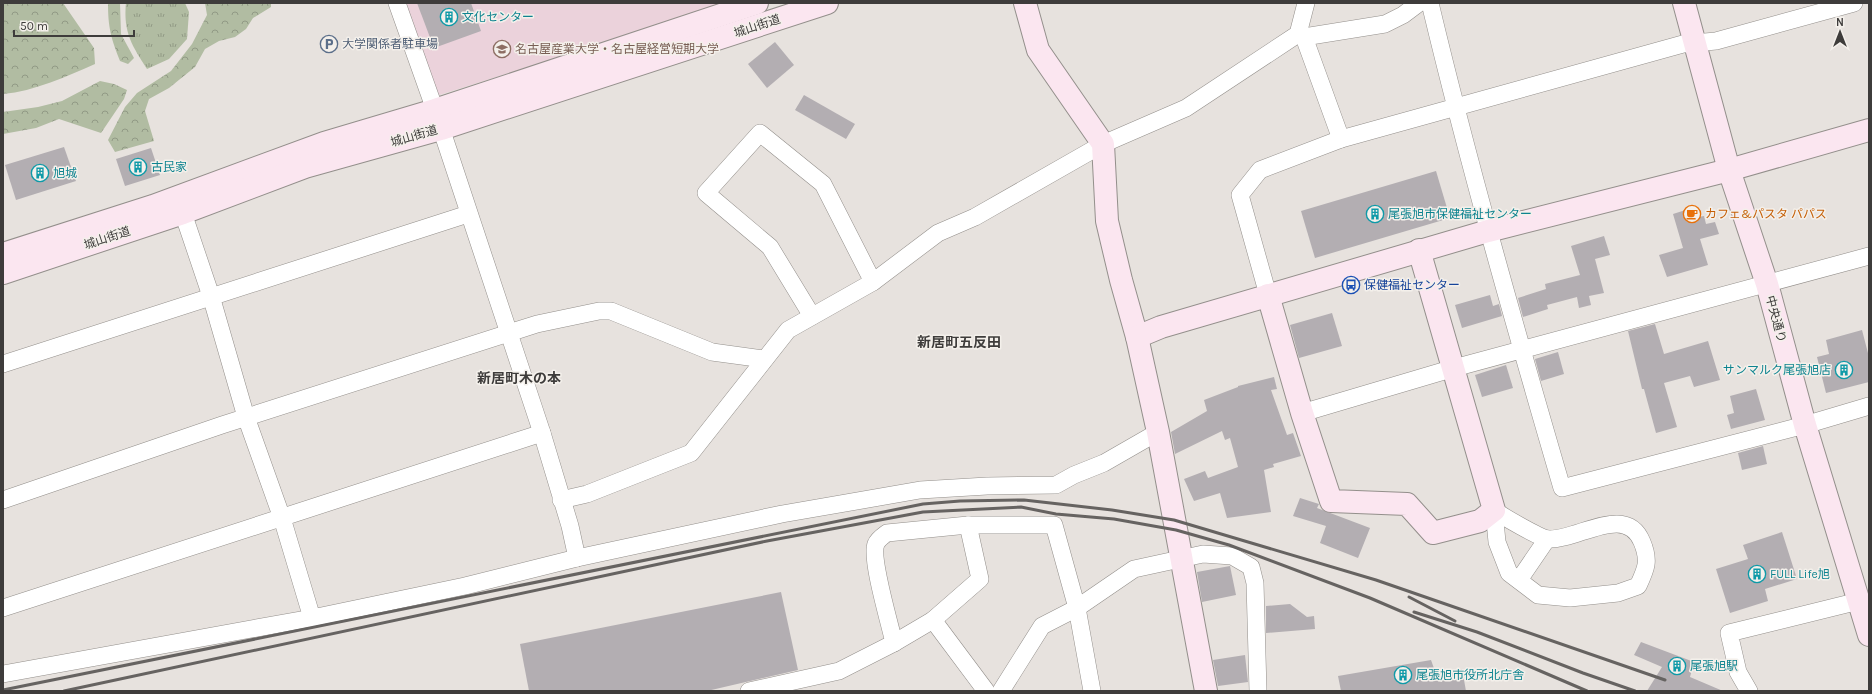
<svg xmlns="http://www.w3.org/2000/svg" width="1872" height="694" viewBox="0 0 1872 694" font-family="Karla,'Noto Sans JP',sans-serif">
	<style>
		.education { fill: #ebd2db }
		.forest { fill: url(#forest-crowns) }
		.park { fill: url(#park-tufts) }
		.building { fill: #b3aeb2 }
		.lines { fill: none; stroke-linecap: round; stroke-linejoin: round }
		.street-casing { stroke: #938f8b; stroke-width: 18 }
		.secondary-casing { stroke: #938f8b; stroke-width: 24 }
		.street { stroke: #fff; stroke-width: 17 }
		.secondary { stroke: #fbe6f0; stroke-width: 22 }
		.rail { stroke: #666361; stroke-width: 3 }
		.labels { text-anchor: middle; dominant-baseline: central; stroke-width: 3; stroke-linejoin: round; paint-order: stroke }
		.culture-label { font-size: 12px; fill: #0d838f; stroke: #f4f0eb; text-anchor: start }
		.street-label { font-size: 12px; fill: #3e3c3b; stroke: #f4f0eb }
		.service-label { font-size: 12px; fill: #4e5e75; stroke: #f4f0eb; text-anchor: start }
		.education-label { font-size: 12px; fill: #785e54; stroke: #f4f0eb; text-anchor: start }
		.food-label { font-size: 12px; fill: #c56008; stroke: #f4f0eb; text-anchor: start }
		.transit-label { font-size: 12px; fill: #164399; stroke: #f4f0eb; text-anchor: start }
		.quarter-label { font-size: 14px; font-weight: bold; fill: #3e3c3b; stroke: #f4f0eb }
	</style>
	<defs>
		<pattern id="forest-crowns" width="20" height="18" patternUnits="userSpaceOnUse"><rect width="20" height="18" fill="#b1bca2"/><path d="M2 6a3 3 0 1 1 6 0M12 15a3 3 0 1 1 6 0" fill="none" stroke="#919a85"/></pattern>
		<pattern id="park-tufts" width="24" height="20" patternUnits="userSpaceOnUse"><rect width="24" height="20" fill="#b1bca2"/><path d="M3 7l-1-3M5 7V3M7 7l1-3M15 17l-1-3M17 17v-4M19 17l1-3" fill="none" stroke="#919a85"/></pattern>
	</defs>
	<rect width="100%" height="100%" fill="#e7e2de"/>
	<polygon class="education" points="404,3 732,3 436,96"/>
	<g class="forest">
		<path d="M3 3H63L94 48 95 64C65 77 35 91 3 94Z"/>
		<path d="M108 3H120L121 34 134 58 128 64 120 61C111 38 108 28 108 3Z"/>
		<polygon points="205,3 271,3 271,7 253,18 246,29 235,37 219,41 205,49 195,67 169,88 149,99 145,111 154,141 115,152 108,140 125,107 137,93 171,71 192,44 207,15"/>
		<polygon points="100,81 114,84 127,90 124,99 101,133 59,119 36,128 3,134 3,112 38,107 62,101"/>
	</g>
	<path class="park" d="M126 3H185L189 12 187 39 169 59 147 69C132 46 123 32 126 3Z"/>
	<g class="building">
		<polygon points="417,3 471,3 481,31 434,48"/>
		<polygon points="775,42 794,65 767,88 748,64"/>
		<polygon points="804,95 855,124 846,139 795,110"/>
		<polygon points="64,147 76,181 16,200 5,165"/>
		<polygon points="151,148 160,175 125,186 116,159"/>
		<polygon points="1436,171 1450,218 1315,258 1301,211"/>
		<polygon points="1695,207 1698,217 1704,216 1706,224 1715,222 1719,234 1700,239 1708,265 1667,277 1659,255 1683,248 1673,214"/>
		<polygon points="1604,236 1610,255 1595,259 1604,293 1589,296 1591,305 1579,308 1577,297 1547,305 1548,309 1523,317 1518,298 1546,289 1545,284 1580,275 1571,246"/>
		<polygon points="1490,295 1493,306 1499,304 1502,316 1462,328 1455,305"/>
		<polygon points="1332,313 1342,346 1299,358 1290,325"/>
		<polygon points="1655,324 1664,354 1708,341 1720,380 1694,387 1690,376 1664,383 1677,427 1656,433 1644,389 1642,389 1628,331"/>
		<polygon points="1862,330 1869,357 1869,382 1826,393 1817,357 1829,354 1826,340"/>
		<polygon points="1558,352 1564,374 1541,381 1535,359"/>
		<polygon points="1506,365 1513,388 1482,397 1475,375"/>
		<polygon points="1274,377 1277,389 1271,390 1287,435 1293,433 1301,456 1273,464 1274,467 1264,470 1271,512 1227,518 1220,493 1194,501 1184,479 1205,471 1208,478 1238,467 1230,438 1225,440 1222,431 1175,454 1171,432 1207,411 1204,400 1238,387 1238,386"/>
		<polygon points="1756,389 1765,420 1731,429 1727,415 1734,413 1730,396"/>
		<polygon points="1763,446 1767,464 1742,470 1738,453"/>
		<polygon points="1300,498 1319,504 1317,508 1370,528 1358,558 1320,543 1326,526 1293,516"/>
		<polygon points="1782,532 1797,579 1765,589 1768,601 1730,613 1716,569 1748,559 1743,545"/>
		<polygon points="1230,566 1236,595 1202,602 1197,572"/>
		<polygon points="781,592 798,670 707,691 529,691 520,644"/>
		<polygon points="1290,604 1307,617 1314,616 1315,629 1266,633 1266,606"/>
		<polygon points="1641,642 1694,662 1690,677 1723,691 1647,691 1662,667 1634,655"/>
		<polygon points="1245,655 1248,682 1218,686 1213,660"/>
		<polygon points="1431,660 1436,674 1462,669 1466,691 1341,691 1338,676"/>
	</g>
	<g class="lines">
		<defs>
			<g id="street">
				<polyline points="397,3 435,110 542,433 570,526 577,558"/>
				<path d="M1430 3C1469 166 1515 327 1562 488L1805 425 1869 406"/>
				<polyline points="1298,34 1304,37 1341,139"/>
				<polyline points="1304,37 1385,24 1403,15 1419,3"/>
				<polyline points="183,213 211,296 246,417 282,518 312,618"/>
				<polyline points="1268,295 1240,195 1260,170 1341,139 1683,44 1716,41 1854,3"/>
				<polyline points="812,316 770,247 706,193 760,133 823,184 873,282"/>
				<polyline points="3,364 468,214"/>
				<polyline points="1302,413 1454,368 1869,256"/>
				<polyline points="3,500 222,425 537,324 599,311 611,311 712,352 764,359"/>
				<polyline points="561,500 587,494 691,453 788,330 873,282 938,233 975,217 1103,144 1186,108 1298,34 1306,3"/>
				<path d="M1494 510C1502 516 1540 538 1548 539 1577 541 1626 502 1642 542 1650 561 1646 569 1638 586L1618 593 1570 598 1538 595 1509 573 1497 542Z"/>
				<polyline points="1519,580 1547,539"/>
				<polyline points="3,608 542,433"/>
				<polyline points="933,620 986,691"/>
				<path d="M894 643C890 624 870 558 876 544 878 539 883 536 887 533L968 525H1054L1077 608 1092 691"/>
				<polyline points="3,674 312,618 398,600 465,586 577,558 782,514 920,490 987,486 1056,485 1074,475 1104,463 1158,432"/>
				<polyline points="749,691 839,671 894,643 933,620 980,579 968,525"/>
				<polyline points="1001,691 1042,626 1077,608 1134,569 1203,554 1232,556 1251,567 1255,583 1258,691"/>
				<polyline points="1749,691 1738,672 1729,633 1859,601"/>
			</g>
			<g id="secondary">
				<polyline points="1025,3 1038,50 1103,144 1107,221 1121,280 1137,337 1158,432 1206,691"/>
				<polyline points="1684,3 1729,170 1767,284 1805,425 1869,635"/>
				<polyline points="3,254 153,206 324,143 435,110 757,3"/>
				<polyline points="3,273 183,213 305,167 441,129 827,3"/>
				<polyline points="1268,295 1302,413 1331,501 1407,504 1433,533 1480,521 1494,510 1419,250"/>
				<polyline points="1137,337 1161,327 1488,231 1729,170 1869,130"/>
			</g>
		</defs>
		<use href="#street" class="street-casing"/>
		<use href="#secondary" class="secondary-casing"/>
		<use href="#street" class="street"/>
		<use href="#secondary" class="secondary"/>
		<g class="rail">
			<polyline points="1409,597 1455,621"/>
			<polyline points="1414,612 1477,632 1583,673 1635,691"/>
			<polyline points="3,690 923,504 960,501 1024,500 1112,510 1174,520 1376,580 1665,680"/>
			<polyline points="64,691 767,541 923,512 1021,507 1056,514 1114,519 1176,530 1229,545 1370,598 1587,691"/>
		</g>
	</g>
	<defs>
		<symbol id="building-ring" viewBox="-11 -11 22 22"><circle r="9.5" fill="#f4f0eb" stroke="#0f9aa8" stroke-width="1.5"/><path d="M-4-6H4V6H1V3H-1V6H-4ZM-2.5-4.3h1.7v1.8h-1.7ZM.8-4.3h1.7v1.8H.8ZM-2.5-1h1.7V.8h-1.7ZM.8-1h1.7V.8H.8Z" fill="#0f9aa8"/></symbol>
		<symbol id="parking-ring" viewBox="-11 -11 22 22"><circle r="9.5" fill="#f4f0eb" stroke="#5c6f8a" stroke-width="1.5"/><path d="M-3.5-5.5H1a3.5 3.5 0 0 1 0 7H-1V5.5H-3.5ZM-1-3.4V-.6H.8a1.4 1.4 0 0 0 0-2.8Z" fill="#5c6f8a"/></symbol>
		<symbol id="university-ring" viewBox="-11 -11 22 22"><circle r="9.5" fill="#f4f0eb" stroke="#8d6e63" stroke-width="1.5"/><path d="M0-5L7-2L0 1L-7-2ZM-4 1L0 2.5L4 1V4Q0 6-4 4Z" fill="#8d6e63"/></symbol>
		<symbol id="cafe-ring" viewBox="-11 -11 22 22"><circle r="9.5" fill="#f4f0eb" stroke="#e8710a" stroke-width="1.5"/><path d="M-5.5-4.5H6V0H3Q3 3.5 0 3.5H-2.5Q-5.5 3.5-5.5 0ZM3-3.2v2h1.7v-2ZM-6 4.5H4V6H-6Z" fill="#e8710a"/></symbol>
		<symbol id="bus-ring" viewBox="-11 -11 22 22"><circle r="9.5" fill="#f4f0eb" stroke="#1a4fb4" stroke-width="1.5"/><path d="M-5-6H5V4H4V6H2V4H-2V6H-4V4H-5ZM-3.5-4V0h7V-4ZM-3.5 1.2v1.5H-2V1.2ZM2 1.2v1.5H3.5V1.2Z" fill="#1a4fb4"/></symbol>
	</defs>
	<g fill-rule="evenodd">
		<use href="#building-ring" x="439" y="7" width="20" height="20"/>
		<use href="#parking-ring" x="319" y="34" width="20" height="20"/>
		<use href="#university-ring" x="492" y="39" width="20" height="20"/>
		<use href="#building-ring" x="128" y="157" width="20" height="20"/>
		<use href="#building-ring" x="30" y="163" width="20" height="20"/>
		<use href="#building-ring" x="1365" y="204" width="20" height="20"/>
		<use href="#cafe-ring" x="1682" y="204" width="20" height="20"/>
		<use href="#bus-ring" x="1341" y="275" width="20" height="20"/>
		<use href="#building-ring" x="1834" y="360" width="20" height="20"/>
		<use href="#building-ring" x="1747" y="564" width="20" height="20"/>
		<use href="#building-ring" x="1667" y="656" width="20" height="20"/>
		<use href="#building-ring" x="1393" y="665" width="20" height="20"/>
	</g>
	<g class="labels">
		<g class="culture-label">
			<text x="462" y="17">文化センター</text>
			<text x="151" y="167">古民家</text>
			<text x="53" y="173">旭城</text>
			<text x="1388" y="214">尾張旭市保健福祉センター</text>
			<text x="1831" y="370" text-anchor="end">サンマルク尾張旭店</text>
			<text x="1770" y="574">FULL Life旭</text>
			<text x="1690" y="666">尾張旭駅</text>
			<text x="1416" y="675">尾張旭市役所北庁舎</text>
		</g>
		<g class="street-label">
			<text transform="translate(757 26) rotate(-18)">城山街道</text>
			<text transform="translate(414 136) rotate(-16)">城山街道</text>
			<text transform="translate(107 238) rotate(-18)">城山街道</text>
			<text transform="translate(1776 319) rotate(75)">中央通り</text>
		</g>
		<g class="service-label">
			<text x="342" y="44">大学関係者駐車場</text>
		</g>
		<g class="education-label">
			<text x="515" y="49">名古屋産業大学・名古屋経営短期大学</text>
		</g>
		<g class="food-label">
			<text x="1705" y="214">カフェ&amp;パスタ パパス</text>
		</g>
		<g class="transit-label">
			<text x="1364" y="285">保健福祉センター</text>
		</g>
		<g class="quarter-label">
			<text x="959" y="342">新居町五反田</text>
			<text x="519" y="378">新居町木の本</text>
		</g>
	</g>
	<rect width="1872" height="694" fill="none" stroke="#3e3c3b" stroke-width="8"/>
	<g transform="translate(1840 32)" stroke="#f4f0eb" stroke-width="3" paint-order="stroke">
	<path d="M0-3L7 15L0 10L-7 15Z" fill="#3e3c3b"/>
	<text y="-6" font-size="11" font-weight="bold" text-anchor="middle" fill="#3e3c3b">N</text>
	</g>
	<path d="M14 30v6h120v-6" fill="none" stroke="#3e3c3b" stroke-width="2"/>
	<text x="20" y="30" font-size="12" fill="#3e3c3b" stroke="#f4f0eb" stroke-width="3" paint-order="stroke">50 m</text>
</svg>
